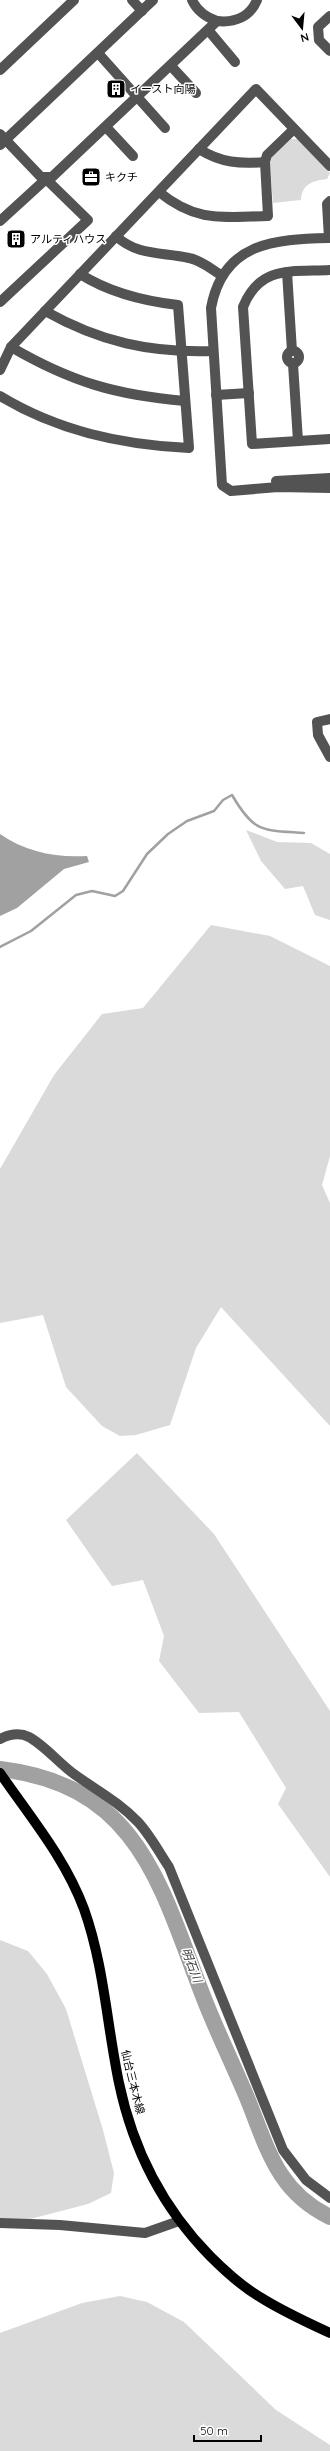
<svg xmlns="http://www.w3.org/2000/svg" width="330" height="2451" viewBox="0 0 330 2451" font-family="Quicksand,'Noto Sans JP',sans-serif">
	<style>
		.green { fill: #dadada }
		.water { fill: #a1a1a1 }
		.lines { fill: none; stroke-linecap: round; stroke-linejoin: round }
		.stream { stroke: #a1a1a1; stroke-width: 2.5 }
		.river { stroke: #a1a1a1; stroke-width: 16 }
		.minor { stroke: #535353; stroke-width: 10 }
		.major { stroke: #000; stroke-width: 10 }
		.labels { text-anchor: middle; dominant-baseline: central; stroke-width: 3; stroke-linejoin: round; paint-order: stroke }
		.poi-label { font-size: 11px; fill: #000; stroke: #fff; text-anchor: start }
		.street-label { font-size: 11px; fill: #000; stroke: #fff }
		.water-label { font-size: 12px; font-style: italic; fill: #424242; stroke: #fff }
	</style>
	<rect width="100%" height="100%" fill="#fff"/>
	<g class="green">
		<path d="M291 139H299L330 173 327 179C312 181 302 184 301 200L273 203 270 164 272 156Z"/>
		<polygon points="246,830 277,842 311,843 330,854 330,920 315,915 303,886 285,889 261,861"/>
		<polygon points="211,925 270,936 330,966 330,1156 322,1185 330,1203 330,1426 221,1307 196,1348 170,1425 136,1435 120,1436 102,1426 66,1387 43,1315 0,1323 0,1169 54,1075 102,1014 143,1008"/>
		<polygon points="137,1453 214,1534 330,1711 330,1877 278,1804 286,1788 239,1712 199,1713 159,1661 164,1636 143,1580 112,1586 66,1520"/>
		<polygon points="0,1940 28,1951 47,1974 66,2009 103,2130 114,2173 111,2193 88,2204 11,2224 0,2225"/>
		<polygon points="120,2296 147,2302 184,2322 276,2410 330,2445 330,2451 0,2451 0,2333 82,2303"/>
	</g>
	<path class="water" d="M0 834C26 852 56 858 87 856L89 862 64 869 17 908 0 916Z"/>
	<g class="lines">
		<path class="stream" d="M0 947 31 931 76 895 92 891 115 896 123 891 147 854 168 834 187 821 214 811 223 800 232 795C254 833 262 830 304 833"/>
		<path class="river" d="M0 1769C144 1786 162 1894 207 2006 220 2038 235 2069 248 2100 268 2150 278 2192 330 2217"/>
		<g class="minor">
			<polyline points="132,0 142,11"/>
			<path d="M192 0C197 11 205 17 217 21"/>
			<polyline points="330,16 318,27 319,40 330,51"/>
			<polyline points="209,31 235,62"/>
			<polyline points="98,53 165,128"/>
			<polyline points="171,66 196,93"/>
			<polyline points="0,70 74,0"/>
			<polyline points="106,127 133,156"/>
			<path d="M0 134 41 177H52L217 21C235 23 250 17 257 0"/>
			<polyline points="0,145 153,0"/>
			<path d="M199 149C221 163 240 164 265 162"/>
			<path d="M159 192C197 223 223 217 268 216L265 162 267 155 294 129"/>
			<polyline points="0,221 46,179 88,220 0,302"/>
			<path d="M116 236C137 256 162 252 189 258 201 260 211 269 221 275"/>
			<polyline points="329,238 327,204 330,201"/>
			<path d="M330 238C273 239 223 243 211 308L222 485 231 491 278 487 330 488"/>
			<path d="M330 270C291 272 260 265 243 307L252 444 330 439"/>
			<polyline points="287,272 292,351"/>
			<path d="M45 311C100 342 150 353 213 351"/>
			<path d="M11 347C71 382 116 395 185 401"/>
			<circle cx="293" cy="357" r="6"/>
			<polyline points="293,364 298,441"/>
			<polyline points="0,370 11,347 256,89 330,166"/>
			<polyline points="216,395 249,393"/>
			<path d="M0 396C58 431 121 445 189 448L178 305C143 301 110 293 80 274"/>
			<polyline points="276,481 330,478"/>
			<polyline points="330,719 317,722 318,735 330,757"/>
			<path d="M0 1739C10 1734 19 1732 29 1737 44 1745 60 1764 74 1774 96 1790 119 1802 138 1822 150 1835 159 1852 169 1867L283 2150 306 2180 330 2198"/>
			<polyline points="0,2223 60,2225 145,2233 179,2221"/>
		</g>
		<path class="major" d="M0 1773C31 1818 65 1858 84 1909 104 1965 107 2026 119 2083 133 2150 163 2208 210 2256 225 2271 241 2286 260 2297 282 2311 306 2322 330 2333"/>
	</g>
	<defs>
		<symbol id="building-square" viewBox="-11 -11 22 22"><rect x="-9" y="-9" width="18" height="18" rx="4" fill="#000" stroke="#fff"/><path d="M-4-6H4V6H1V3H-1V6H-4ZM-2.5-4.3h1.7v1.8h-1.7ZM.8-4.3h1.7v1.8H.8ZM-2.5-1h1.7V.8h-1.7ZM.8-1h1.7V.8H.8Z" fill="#fff"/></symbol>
		<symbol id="office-square" viewBox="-11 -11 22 22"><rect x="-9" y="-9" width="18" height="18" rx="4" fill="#000" stroke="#fff"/><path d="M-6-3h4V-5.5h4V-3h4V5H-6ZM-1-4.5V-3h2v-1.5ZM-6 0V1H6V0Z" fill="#fff"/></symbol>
	</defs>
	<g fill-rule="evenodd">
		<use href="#building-square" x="105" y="78" width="22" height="22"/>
		<use href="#office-square" x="80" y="166" width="22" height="22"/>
		<use href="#building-square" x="5" y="228" width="22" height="22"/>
	</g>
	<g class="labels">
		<g class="poi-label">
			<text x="130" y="89">イースト向陽</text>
			<text x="105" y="177">キクチ</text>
			<text x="30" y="239">アルティハウス</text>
		</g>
		<g class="street-label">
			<text transform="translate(133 2082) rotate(76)">仙台三本木線</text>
		</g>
		<g class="water-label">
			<text transform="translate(192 1965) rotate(69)">明石川</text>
		</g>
	</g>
	<g transform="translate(302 28) rotate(164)" stroke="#ffffff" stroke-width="3" paint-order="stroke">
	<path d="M0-3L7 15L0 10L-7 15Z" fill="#000000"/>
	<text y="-6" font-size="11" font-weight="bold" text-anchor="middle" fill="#000000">N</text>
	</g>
	<path d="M194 2435v6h67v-6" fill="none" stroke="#000000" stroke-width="2"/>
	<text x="200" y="2435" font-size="12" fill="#000000" stroke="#ffffff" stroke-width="3" paint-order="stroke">50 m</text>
</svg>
